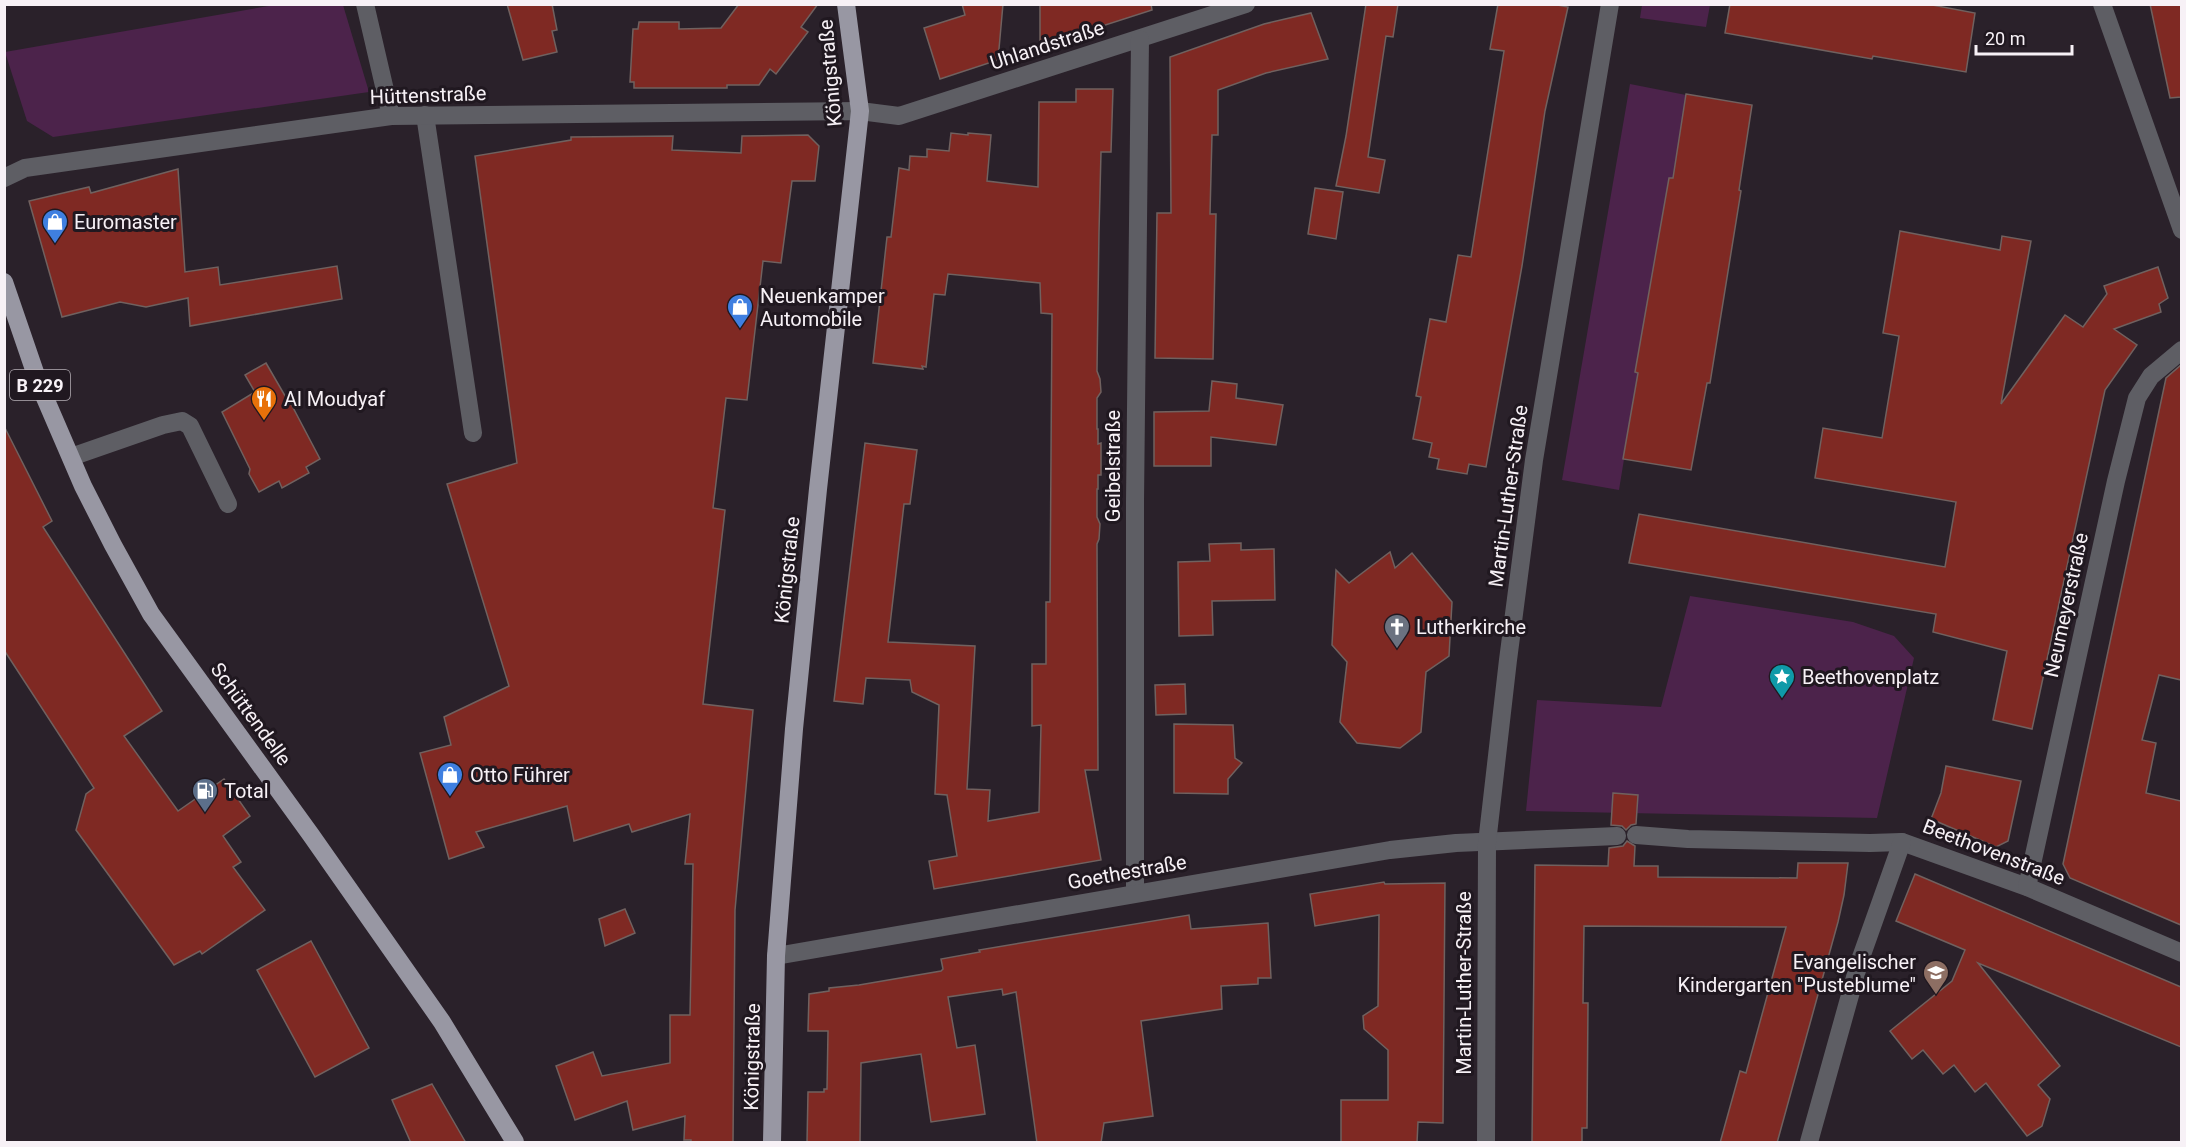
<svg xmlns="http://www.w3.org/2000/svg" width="2186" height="1147" viewBox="0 0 2186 1147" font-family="Roboto,sans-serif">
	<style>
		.green { fill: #4c234b }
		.building { fill: #7f2923; stroke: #70615f; stroke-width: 1.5 }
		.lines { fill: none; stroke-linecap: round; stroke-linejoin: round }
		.minor { stroke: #5e5e64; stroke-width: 18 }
		.major { stroke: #9897a3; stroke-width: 18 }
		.labels { text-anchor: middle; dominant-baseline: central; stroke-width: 6; stroke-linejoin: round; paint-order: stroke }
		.shield { fill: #201820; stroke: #b6b0b6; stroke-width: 1.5 }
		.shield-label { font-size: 18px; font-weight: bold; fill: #f7f1f6 }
		.street-label { font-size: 20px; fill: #f7f1f6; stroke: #201820 }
		.poi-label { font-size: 20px; fill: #f7f1f6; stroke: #201820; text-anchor: start }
	</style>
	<rect width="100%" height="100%" fill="#2a212a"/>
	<g class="green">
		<polygon points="280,4 343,5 369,92 53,137 27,121 5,52"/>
		<polygon points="1642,5 1710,5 1706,27 1640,18"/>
		<polygon points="1630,84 1686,95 1673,178 1669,178 1635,372 1638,373 1619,490 1562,480"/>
		<polygon points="1690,596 1853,622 1894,636 1914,658 1877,818 1526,811 1537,700 1661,707"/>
	</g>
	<g class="building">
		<polygon points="507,4 552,4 557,30 552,31 557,52 523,60"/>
		<polygon points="739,4 818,4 801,27 808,32 776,74 770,69 759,85 727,85 727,88 634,88 634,82 630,82 633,29 638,29 639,22 679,22 679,29 721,28"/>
		<polygon points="962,4 1003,4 998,60 940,79 924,28 965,15"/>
		<polygon points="1040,4 1151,4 1152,10 1040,46"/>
		<polygon points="1366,4 1398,4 1393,37 1386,36 1368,157 1385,160 1379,193 1336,186 1346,136"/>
		<polygon points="1498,4 1552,4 1568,7 1545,111 1522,266 1486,467 1469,464 1467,474 1437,469 1439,459 1429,457 1432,443 1413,439 1421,397 1416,396 1430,319 1446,322 1458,255 1471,257 1504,51 1490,49"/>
		<polygon points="1730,4 1927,4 1975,13 1966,72 1873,56 1872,59 1725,33"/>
		<polygon points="2150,4 2181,4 2181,97 2170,98"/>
		<polygon points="1311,13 1328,59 1266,73 1218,90 1218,135 1212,135 1210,214 1216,214 1213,359 1155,358 1157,213 1171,213 1170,57 1264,24"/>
		<polygon points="1076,89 1113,89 1111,152 1101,152 1099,232 1097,371 1100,379 1101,392 1097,398 1097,429 1098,429 1098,444 1101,443 1101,475 1098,475 1098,489 1097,489 1097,517 1100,524 1099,539 1097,544 1098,770 1085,770 1101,860 934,889 929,861 957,856 947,795 935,794 939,705 912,692 910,680 866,678 863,704 834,701 865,443 917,450 910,504 904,504 888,642 975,646 967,789 990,790 988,821 1039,812 1041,725 1032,726 1032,664 1046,664 1046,602 1050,602 1052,314 1041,313 1040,283 948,274 945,295 934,294 926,367 922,366 923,369 873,363 887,237 891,237 899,168 909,170 910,156 927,157 927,149 949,151 951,133 968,135 968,133 991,135 987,181 1038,187 1039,102 1076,102"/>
		<polygon points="1686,94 1752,105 1739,190 1741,191 1710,383 1707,383 1691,470 1623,459 1638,373 1635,372 1669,178 1673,178"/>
		<polygon points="808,135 819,146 815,181 792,181 781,263 763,261 747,400 726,398 713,508 725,510 703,704 753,710 735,910 733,1143 691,1143 691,1140 684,1140 685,1116 633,1130 627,1101 575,1120 556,1066 593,1052 602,1076 670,1063 670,1015 690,1015 693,864 685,864 690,814 632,832 629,824 574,841 567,806 476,832 484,847 449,859 420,753 451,745 444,717 509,686 447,484 517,463 475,156 571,140 571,137 673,136 672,150 741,153 742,136"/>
		<polygon points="178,169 185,272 218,267 220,285 337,266 342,299 190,326 188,298 146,307 120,302 62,317 29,201 89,187 91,193"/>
		<polygon points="1315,188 1343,192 1336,239 1308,234"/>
		<polygon points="1900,231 2000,250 2002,236 2031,241 2001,404 2065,315 2083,327 2107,294 2104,286 2158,267 2168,298 2159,304 2161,312 2114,329 2137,345 2105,390 2032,729 1993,720 2007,651 1933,632 1936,614 1629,563 1639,514 1945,567 1956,502 1815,478 1823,428 1882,438 1899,336 1883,333"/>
		<polygon points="266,363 288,401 289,400 320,459 306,467 309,473 282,488 279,481 259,492 249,474 250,469 222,412 255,392 245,375"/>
		<polygon points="2181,365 2181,680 2159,675 2142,740 2156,743 2146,793 2181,801 2181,925 2070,878 2063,864 2166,378"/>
		<polygon points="1212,381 1237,384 1236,398 1283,405 1276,445 1211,437 1211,466 1154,466 1154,412 1209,411"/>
		<polygon points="4,426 52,521 43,527 162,711 124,736 178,811 224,779 250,816 223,836 241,862 233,867 265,910 202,954 200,951 174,965 76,830 86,794 94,788 4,650"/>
		<polygon points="1241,543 1241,550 1274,549 1275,600 1212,601 1213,635 1179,636 1178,562 1210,561 1209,544"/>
		<polygon points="1390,552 1395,568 1412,553 1452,602 1449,656 1426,672 1421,732 1400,748 1357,743 1340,722 1347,662 1332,645 1336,570 1349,583"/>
		<polygon points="1185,684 1186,714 1156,715 1155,685"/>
		<polygon points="1174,724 1233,725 1235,758 1242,763 1228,779 1228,794 1174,793"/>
		<polygon points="1946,766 2021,781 2008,841 1996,847 1931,819 1941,793"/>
		<polygon points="1613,793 1638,795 1636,824 1631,825 1626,830 1622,826 1611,825"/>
		<polygon points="1627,841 1635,846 1634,866 1658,866 1658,877 1797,878 1798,863 1848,863 1844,895 1838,922 1777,1143 1720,1143 1740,1071 1746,1073 1786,927 1584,926 1583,1003 1588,1003 1587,1128 1582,1128 1582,1143 1532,1143 1535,865 1608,866 1609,848 1623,846"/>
		<polygon points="1915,874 2181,987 2181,1047 1978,963 2060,1066 2038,1085 2050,1099 2042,1126 2027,1136 1986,1083 1975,1092 1954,1065 1943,1074 1923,1050 1912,1059 1890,1031 1952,981 1965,950 1896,921"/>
		<polygon points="1384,882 1385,884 1445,883 1443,1123 1418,1122 1417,1143 1341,1143 1341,1100 1388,1100 1388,1050 1364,1029 1363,1016 1378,1006 1379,915 1315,926 1310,894"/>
		<polygon points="625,909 635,933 605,946 599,919"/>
		<polygon points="1189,915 1191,929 1268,923 1271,978 1258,978 1258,984 1221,986 1222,1009 1141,1021 1153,1116 1104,1123 1101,1143 1037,1143 1016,992 1003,995 1002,989 948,997 957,1048 975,1045 985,1114 931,1122 921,1054 861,1063 860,1143 807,1143 808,1092 824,1092 824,1089 827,1089 828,1031 808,1031 809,994 829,991 829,988 859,985 941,971 943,969 941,959 980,952 979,950"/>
		<polygon points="311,941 369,1048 315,1077 257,970"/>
		<polygon points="432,1084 466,1143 411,1143 392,1100"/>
	</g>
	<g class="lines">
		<g class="minor">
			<polyline points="365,4 391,116"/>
			<polyline points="2102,4 2182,230"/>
			<polyline points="425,115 473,433"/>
			<polyline points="4,178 25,168 391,116 860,111 899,116 1246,4"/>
			<polyline points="71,457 163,425 182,421 190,426 228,504"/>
			<polyline points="1636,835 1688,839 1870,843 1902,842 2027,887 2182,953"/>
			<polyline points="2027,887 2116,481 2137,398 2151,376 2182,350"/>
			<polyline points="1135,893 1135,501 1140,39"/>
			<polyline points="776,956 1390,850 1456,843 1617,836"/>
			<polyline points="1486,1142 1487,843 1508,660 1534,460 1610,4"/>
			<polyline points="1809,1142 1859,963 1902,842"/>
		</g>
		<g class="major">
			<polyline points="4,282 39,384 83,486 113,545 151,614 311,835 442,1022 515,1142"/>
			<polyline points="772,1142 776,956 794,729 818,489 860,111 846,4"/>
		</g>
	</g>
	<defs>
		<symbol id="shop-pin" viewBox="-11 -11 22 30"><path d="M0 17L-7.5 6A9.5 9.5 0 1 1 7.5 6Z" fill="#3f7fe0" stroke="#201820"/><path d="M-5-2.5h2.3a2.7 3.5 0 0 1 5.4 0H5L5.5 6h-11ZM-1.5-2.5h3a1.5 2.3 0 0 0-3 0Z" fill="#fff"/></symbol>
		<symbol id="restaurant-pin" viewBox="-11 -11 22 30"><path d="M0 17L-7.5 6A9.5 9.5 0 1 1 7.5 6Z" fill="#e8710a" stroke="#201820"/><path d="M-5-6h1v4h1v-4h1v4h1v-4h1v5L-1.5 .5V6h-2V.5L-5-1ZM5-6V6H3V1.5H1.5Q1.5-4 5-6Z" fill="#fff"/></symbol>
		<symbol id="church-pin" viewBox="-11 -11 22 30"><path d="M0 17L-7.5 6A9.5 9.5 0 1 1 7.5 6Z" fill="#6b7280" stroke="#201820"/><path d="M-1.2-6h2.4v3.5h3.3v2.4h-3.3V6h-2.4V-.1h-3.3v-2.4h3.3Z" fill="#fff"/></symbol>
		<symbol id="sight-pin" viewBox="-11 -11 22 30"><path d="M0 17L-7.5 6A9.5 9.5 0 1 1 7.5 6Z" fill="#0f9aa8" stroke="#201820"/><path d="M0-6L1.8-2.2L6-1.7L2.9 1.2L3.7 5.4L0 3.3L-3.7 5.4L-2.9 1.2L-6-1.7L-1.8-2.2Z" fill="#fff"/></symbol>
		<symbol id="fuel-pin" viewBox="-11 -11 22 30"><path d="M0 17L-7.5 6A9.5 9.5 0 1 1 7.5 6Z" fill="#5c6f8a" stroke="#201820"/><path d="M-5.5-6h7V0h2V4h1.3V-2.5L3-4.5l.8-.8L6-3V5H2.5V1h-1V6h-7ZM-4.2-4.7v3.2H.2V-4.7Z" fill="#fff"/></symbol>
		<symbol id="school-pin" viewBox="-11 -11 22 30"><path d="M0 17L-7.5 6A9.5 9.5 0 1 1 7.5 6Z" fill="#8d6e63" stroke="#201820"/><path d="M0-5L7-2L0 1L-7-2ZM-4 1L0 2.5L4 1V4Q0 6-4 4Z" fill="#fff"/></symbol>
	</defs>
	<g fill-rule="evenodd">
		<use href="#shop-pin" x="40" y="207" width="30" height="40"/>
		<use href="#shop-pin" x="725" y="292" width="30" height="40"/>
		<use href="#restaurant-pin" x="249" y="384" width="30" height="40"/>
		<use href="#church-pin" x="1382" y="612" width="30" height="40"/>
		<use href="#sight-pin" x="1767" y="662" width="30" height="40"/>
		<use href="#shop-pin" x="435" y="760" width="30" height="40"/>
		<use href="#fuel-pin" x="190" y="776" width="30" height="40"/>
		<use href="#school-pin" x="1921" y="958" width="30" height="40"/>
	</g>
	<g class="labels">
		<rect class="shield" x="10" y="370" width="60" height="30" rx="4.5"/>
		<g class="shield-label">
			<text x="40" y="385">B 229</text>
		</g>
		<g class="street-label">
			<text transform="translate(1047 45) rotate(-18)">Uhlandstraße</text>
			<text transform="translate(830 73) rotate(-95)">Königstraße</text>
			<text transform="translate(428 95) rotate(-2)">Hüttenstraße</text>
			<text transform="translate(1113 466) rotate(-90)">Geibelstraße</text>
			<text transform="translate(1508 496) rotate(-82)">Martin-Luther-Straße</text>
			<text transform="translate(787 570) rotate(-84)">Königstraße</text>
			<text transform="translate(2066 605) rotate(-78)">Neumeyerstraße</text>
			<text transform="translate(251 714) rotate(54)">Schüttendelle</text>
			<text transform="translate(1994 852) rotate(21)">Beethovenstraße</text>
			<text transform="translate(1127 872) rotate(-10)">Goethestraße</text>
			<text transform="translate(1464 983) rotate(-90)">Martin-Luther-Straße</text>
			<text transform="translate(752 1057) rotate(-89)">Königstraße</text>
		</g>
		<g class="poi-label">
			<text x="74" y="222">Euromaster</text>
			<text x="760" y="296">Neuenkamper<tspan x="760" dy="23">Automobile</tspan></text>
			<text x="284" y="399">Al Moudyaf</text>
			<text x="1416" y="627">Lutherkirche</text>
			<text x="1802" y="677">Beethovenplatz</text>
			<text x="470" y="775">Otto Führer</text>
			<text x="224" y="791">Total</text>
			<text x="1916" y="962" text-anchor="end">Evangelischer<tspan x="1916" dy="23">Kindergarten "Pusteblume"</tspan></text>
		</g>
	</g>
	<rect width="2186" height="1147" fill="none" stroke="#f7f1f6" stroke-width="12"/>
	<path d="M1976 45v9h96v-9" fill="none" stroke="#f7f1f6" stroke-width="3"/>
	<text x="1985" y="45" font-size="18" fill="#f7f1f6" stroke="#201820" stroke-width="4.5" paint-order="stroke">20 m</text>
</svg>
